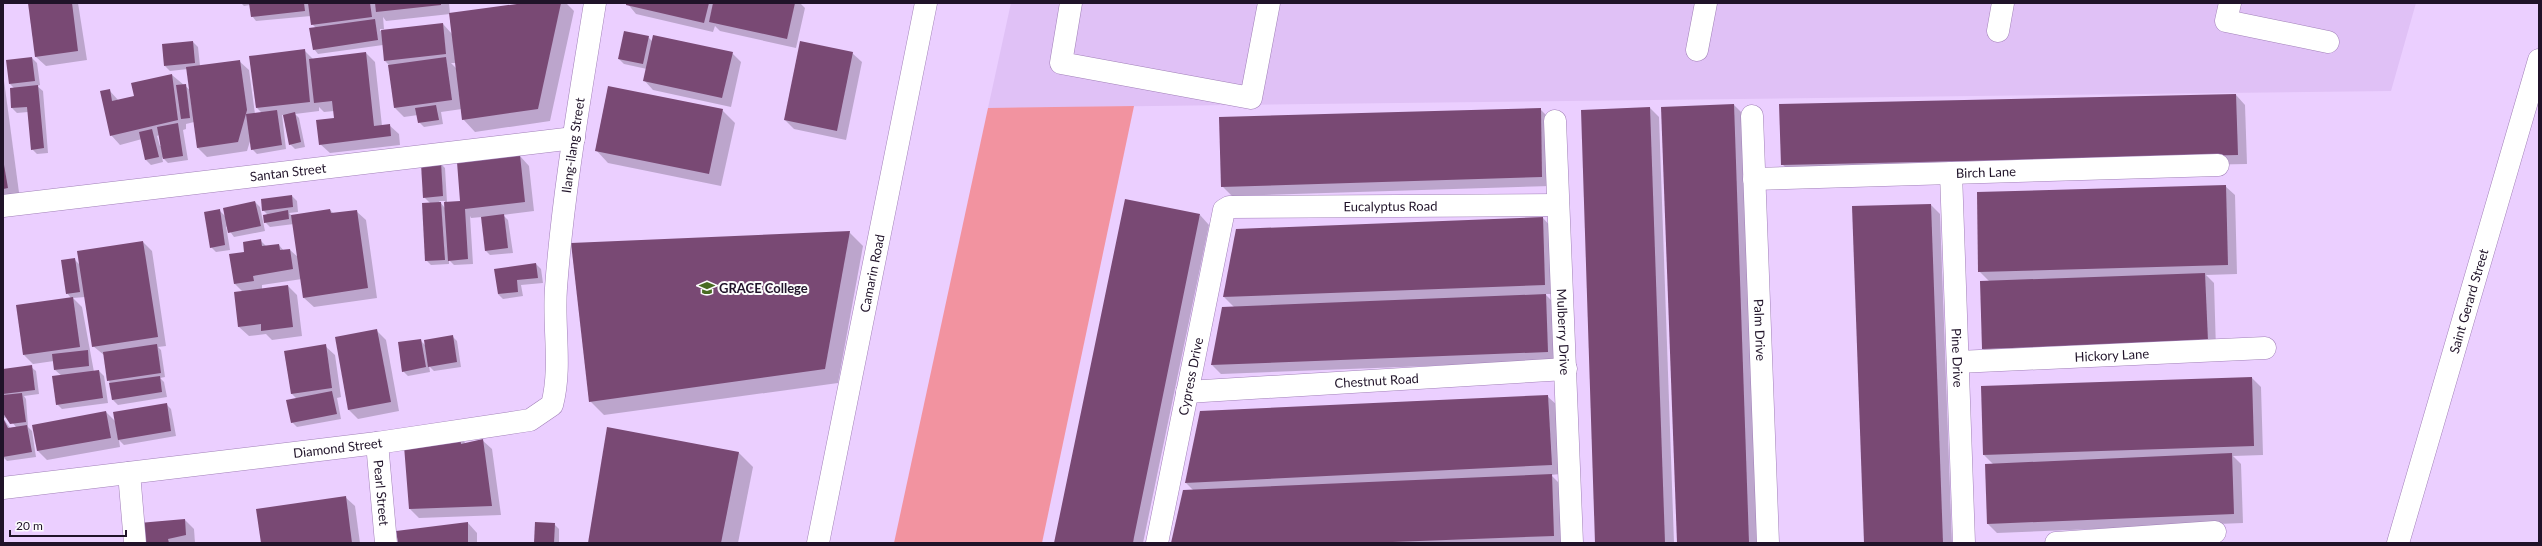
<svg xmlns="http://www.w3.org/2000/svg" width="2542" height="546" viewBox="0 0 2542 546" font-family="Lato,sans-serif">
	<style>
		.built { fill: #e0c1f6 }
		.green { fill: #f293a0 }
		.shadow { fill: #0003; fill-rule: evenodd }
		.building { fill: #794974 }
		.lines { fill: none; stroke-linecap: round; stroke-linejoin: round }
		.minor-casing { stroke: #a180b8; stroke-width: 23 }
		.major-casing { stroke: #a180b8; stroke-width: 23 }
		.minor { stroke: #fff; stroke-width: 22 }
		.major { stroke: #fff; stroke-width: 22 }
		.labels { text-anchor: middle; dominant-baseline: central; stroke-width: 4; stroke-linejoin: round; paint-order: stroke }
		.street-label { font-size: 13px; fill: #201329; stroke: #fcfcfc }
		.poi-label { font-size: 13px; font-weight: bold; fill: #201329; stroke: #fcfcfc; text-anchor: start }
	</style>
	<rect width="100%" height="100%" fill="#ebcfff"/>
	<polygon class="built" points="1011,3 2416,3 2391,91 988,108"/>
	<polygon class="green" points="1134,106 1042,543 894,543 988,108"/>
	<g class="shadow">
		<polygon points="29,3 78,3 87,60 46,66 36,57"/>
		<path d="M241 3H449L450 14 532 3H566L574 11 550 121 475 132 463 119 462 109 441 112 443 124 424 127 419 122 418 115 404 117 395 108 389 65 385 61 383 45 318 54 314 49 316 28 312 24 311 16 256 21 252 16 250 5 244 6ZM450 14 452 34 443 24 380 31V29H384L383 17 386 21ZM451 63H456L457 69Z"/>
		<polygon points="627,3 800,3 805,8 796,48 720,31 715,26 713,32 636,14"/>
		<polygon points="648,37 652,41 732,53 741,62 731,107 653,90 644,80 647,69 624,64 619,59"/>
		<path d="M193 42 198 47 200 66 239 61 249 70 255 114 262 113 257 108 304 50 313 59 366 53 375 62 382 126 389 125 399 134 400 145 330 153 320 144 335 119 334 111 324 112 319 107V111L295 114 299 118 305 147 295 149 290 144 284 115H282L286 149 257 154 252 149 251 138 247 151 207 157 198 148 194 122 186 124V129L183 130 188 160 168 163 162 157 163 162 151 165 146 160 142 139 120 145 111 135 109 90 119 101 135 97 172 75 190 90 188 69 170 71 165 66ZM159 135 161 146H160L157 136Z"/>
		<polygon points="852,53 862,62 846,140 794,129 785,120"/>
		<polygon points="32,58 37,63 40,85 37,86 43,91 48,153 37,154 32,149 28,112 17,113 12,108 15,89 10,84"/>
		<polygon points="3,73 20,200 3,203"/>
		<polygon points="2236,95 2245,105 2247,164 1791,173 1782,164"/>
		<polygon points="1734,105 1743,114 1758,543 1678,543"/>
		<polygon points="1650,108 1659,117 1674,543 1597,543"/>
		<polygon points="1540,109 1549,118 1551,186 1232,196 1222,186"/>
		<polygon points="722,110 735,123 721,186 608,163 596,150"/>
		<path d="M520 156 529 166 534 211 503 215 508 220 513 253 490 255 486 251 482 217 471 218 470 216 473 264 454 265 449 260V264L431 265 426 260 431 204 424 197 440 163 445 168 447 202H461ZM439 201H445V208Z"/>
		<polygon points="2225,186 2235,195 2237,274 2206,275 2214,283 2216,350 1993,358 1983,349 1989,281 1979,271"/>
		<polygon points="292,196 297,201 298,212 289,213 292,216 330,210 334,214 356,211 366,220 377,298 314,307 304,298 302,279 262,285 262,289 288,286 297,295 302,336 272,340 266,334 249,336 239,327 243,292 234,283 245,253 261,241 267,247 279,245 284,251 290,250 299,258 294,224 270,227 265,222 268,215 263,210"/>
		<polygon points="255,202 260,207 265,231 234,237 226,226 230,250 216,252 211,247 219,210 225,216"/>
		<polygon points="1931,205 1940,214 1952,543 1865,543"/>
		<polygon points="1200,215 1209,225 1143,543 1055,543"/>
		<polygon points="1543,218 1552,228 1554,294 1545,294 1555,304 1557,361 1221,374 1212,365 1235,308 1224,297"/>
		<polygon points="849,232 863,246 838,383 604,415 590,401"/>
		<polygon points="143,242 152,251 166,346 158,347 161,350 165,377 160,378 164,382 167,397 118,405 113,400 104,355 93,346 85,297 73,298 82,307 94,372 99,371 104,376 108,403 62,409 57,404 62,376 55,370 54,361 33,364 24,355 71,298 67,293 74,259 80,265"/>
		<polygon points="536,264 541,269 543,283 521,285 523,296 503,299 498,294"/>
		<polygon points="376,330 386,340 399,411 358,419 349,410"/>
		<polygon points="452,336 457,341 461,367 434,371 429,366 430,372 408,376 403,371 420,340 425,345"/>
		<polygon points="325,346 335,355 341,397 337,398 341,419 297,427 292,422 297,399 292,394 286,352"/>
		<polygon points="31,367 36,371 39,394 24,396 26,399 28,427 32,431 36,457 7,461 3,457 3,418 10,428 16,427 8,417 3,418 3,370"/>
		<polygon points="2252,378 2261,387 2263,455 2233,456 2241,464 2243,523 1997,533 1988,524 1986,464 1993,464 1984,455"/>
		<polygon points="1547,396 1557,405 1560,474 1551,475 1561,485 1563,543 1172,543 1194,491 1186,483"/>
		<polygon points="166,404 171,409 176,436 124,445 119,440 120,447 47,460 38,451 33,426 106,412 116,422"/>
		<polygon points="608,428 739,453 753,467 738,543 589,543"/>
		<polygon points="460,437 466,444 482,440 492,449 501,515 419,518 410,509 405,446"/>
		<polygon points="345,497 355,506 360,543 262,543"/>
		<polygon points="185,520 194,529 195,543 140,543 140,524"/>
		<polygon points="468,523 477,533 477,543 399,543"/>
		<polygon points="554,524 559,529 559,543 535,543"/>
	</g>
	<g class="building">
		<polygon points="28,3 72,3 78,51 35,57"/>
		<polygon points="249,3 304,3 305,11 251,17"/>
		<polygon points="308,3 370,3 372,17 311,25"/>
		<polygon points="375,3 441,3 441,5 376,12"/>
		<polygon points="524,3 561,3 538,109 462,120 449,13"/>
		<polygon points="626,3 709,3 704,23 626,5"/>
		<polygon points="713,3 795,3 787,39 709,22"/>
		<polygon points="375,19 378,40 313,50 309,28"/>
		<polygon points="443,23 446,54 384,61 381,30"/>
		<polygon points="624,31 649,36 643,64 618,59"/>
		<polygon points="653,35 733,52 722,98 643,81"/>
		<polygon points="193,41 195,63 164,66 162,44"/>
		<polygon points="800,41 853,52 837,131 784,120"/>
		<polygon points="305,49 310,102 256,108 249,56"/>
		<polygon points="366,52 374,126 390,124 391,136 319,145 316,120 334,118 332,101 314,103 309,59"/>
		<polygon points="32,57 35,81 9,84 6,60"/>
		<polygon points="446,57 452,100 394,108 388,65"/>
		<polygon points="240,60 247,110 238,142 197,148 186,67"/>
		<polygon points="172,74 178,120 110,136 100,91 110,89 112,101 134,96 131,83"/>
		<polygon points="186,84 190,118 181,119 176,85"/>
		<polygon points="38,85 44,148 31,150 27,107 11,108 10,88"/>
		<polygon points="608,86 723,109 709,174 595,151"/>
		<polygon points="2236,94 2238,155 1781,165 1779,104"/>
		<polygon points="1734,104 1749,543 1677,543 1661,107"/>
		<polygon points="436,105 439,120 418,123 415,108"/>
		<polygon points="1650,107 1665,543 1595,543 1581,110"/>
		<polygon points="1541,108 1542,177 1221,187 1219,117"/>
		<polygon points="277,110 282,145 251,150 246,114"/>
		<polygon points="295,112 301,142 289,145 283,115"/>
		<polygon points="178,123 183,156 163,159 157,127"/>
		<polygon points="152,129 159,157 145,160 139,132"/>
		<polygon points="520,155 525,202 465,209 468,259 448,261 444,202 460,201 457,162"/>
		<polygon points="3,159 8,188 3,189"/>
		<polygon points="441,162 443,196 423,198 421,164"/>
		<polygon points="2226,185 2228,265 1978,272 1977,192"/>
		<polygon points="292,195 293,207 262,211 261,199"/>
		<polygon points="1125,199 1200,214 1134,537 1133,543 1054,543"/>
		<polygon points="255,201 261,226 228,233 223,208"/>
		<polygon points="441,202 445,260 425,261 422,203"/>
		<polygon points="1931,204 1943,543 1864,543 1852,206"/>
		<polygon points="220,209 225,245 210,248 204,212"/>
		<polygon points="330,209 331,213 357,210 368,288 303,298 291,215"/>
		<polygon points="288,210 289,219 264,223 263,215"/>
		<polygon points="504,214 508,248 485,251 481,217"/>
		<polygon points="1543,217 1545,285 1223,297 1236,229"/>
		<polygon points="850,231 825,369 589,402 571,243"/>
		<polygon points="261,239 262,246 279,244 280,250 290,249 293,269 253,276 254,281 234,284 229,254 244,252 243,242"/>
		<polygon points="143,241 158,337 92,347 77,251"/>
		<polygon points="75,258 80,292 66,294 61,260"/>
		<polygon points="536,263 538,278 517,280 518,292 498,294 494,269"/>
		<polygon points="2205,273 2208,341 1982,349 1980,281"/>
		<polygon points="288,285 293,327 261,331 261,324 238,327 234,292"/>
		<polygon points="1546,294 1548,352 1211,365 1222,307"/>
		<polygon points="73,297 80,347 23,355 16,305"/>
		<polygon points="377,329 391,402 348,410 335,337"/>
		<polygon points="453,335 457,362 428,367 424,340"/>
		<polygon points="421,339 426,367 402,372 398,342"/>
		<polygon points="157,344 161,373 107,381 103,352"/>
		<polygon points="326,344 332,388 291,394 284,351"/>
		<polygon points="88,350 89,366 54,370 52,354"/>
		<polygon points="32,365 35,390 3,394 3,369"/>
		<polygon points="99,370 103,398 56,405 52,376"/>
		<polygon points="160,376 162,392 112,400 109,383"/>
		<polygon points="2252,377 2254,446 1983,455 1981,386"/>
		<polygon points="332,391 337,414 291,423 286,400"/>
		<polygon points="22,393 26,422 10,424 3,413 3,395"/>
		<polygon points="1548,395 1552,465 1185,483 1200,411"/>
		<polygon points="167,403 171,431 118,440 113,412"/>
		<polygon points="106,411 111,438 37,451 32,425"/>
		<polygon points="3,418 8,428 27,425 32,452 3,457"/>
		<polygon points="607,427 739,452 721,543 588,543"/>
		<polygon points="460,436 461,444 483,439 492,506 409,509 404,446"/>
		<polygon points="2232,453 2234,514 1987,524 1985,464"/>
		<polygon points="1552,474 1554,536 1366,543 1171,543 1183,490"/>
		<polygon points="346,496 352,543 261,543 256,509"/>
		<polygon points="185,519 186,535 168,539 169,543 139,543 139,523"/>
		<polygon points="468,522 468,543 398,543 396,531"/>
		<polygon points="535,522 555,523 554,543 534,543"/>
	</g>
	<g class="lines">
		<defs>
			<g id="minor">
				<polyline points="1071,3 1061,63 1251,98 1269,3"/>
				<polyline points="2230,3 2226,21 2328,42"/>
				<polyline points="1998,31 2003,3"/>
				<polyline points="1697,50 1706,3"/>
				<path id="s1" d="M1752 116 1768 543"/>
				<path id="s2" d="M1555 121 1572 543"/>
				<path id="s3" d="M1951 173 1964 543"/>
				<path id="s4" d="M1754 179 2218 165"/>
				<path id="s5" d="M3 206 574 138"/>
				<path id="s6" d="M1958 362 2265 348"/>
				<path id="s7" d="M1187 392 1566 369"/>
				<path id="s8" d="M377 443 386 543"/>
				<polyline points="129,473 135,543"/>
				<path id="s9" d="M3 488 377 443 530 420 552 405C562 367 553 327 556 288 563 193 580 97 595 3"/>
				<path id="s10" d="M1157 543 1224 210 1229 207 1558 205"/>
				<polyline points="2056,543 2215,532"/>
				<path id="s11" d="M2398 543 2539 60"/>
			</g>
			<g id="major">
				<path id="s12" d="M818 543 926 3"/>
			</g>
		</defs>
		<use href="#minor" class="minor-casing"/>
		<use href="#major" class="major-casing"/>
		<use href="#minor" class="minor"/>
		<use href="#major" class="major"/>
	</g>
	<defs>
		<symbol id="school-bare" viewBox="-9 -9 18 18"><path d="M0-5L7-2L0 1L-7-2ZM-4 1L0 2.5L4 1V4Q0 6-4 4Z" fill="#486b22" stroke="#fcfcfc" stroke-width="2.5" paint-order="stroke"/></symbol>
	</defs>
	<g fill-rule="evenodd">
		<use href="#school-bare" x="696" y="277" width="22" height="22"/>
	</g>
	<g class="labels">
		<g class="street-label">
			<text stroke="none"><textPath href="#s9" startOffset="819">Ilang-ilang Street</textPath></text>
			<text stroke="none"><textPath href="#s5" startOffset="287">Santan Street</textPath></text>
			<text stroke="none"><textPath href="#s4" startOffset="232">Birch Lane</textPath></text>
			<text stroke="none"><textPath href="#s10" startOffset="507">Eucalyptus Road</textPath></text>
			<text stroke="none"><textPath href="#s12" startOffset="275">Camarin Road</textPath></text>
			<text stroke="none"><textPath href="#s11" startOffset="252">Saint Gerard Street</textPath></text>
			<text stroke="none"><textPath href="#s1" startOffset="214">Palm Drive</textPath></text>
			<text stroke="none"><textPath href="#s2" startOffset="211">Mulberry Drive</textPath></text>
			<text stroke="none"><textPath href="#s6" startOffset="154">Hickory Lane</textPath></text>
			<text stroke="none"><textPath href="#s3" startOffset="185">Pine Drive</textPath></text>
			<text stroke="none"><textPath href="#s10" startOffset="170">Cypress Drive</textPath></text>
			<text stroke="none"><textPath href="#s7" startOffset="190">Chestnut Road</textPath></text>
			<text stroke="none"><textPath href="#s9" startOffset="337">Diamond Street</textPath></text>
			<text stroke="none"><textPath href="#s8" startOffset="50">Pearl Street</textPath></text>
		</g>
		<g class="poi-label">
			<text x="719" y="288">GRACE College</text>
		</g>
	</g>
	<rect width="2542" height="546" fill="none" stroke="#201329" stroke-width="8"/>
	<path d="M10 530v6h116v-6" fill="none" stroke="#201329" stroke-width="2"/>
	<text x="16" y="530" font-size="12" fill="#201329" stroke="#fcfcfc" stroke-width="3" paint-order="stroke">20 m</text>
</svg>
